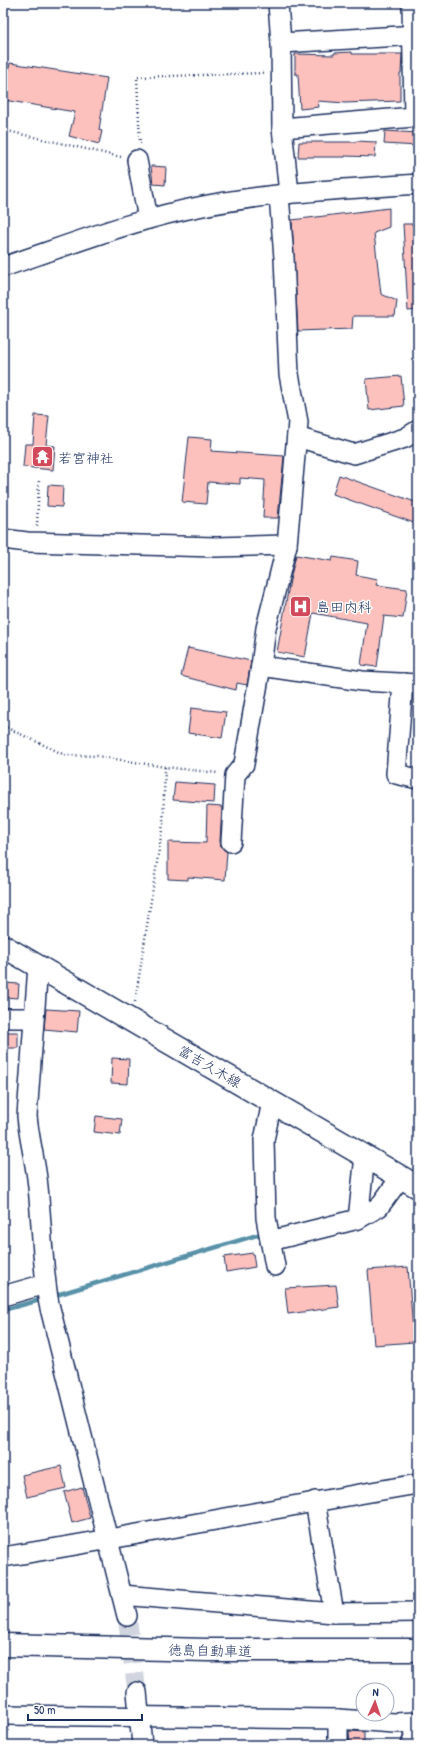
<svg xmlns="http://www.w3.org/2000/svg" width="421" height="1748" viewBox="0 0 421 1748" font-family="'Patrick Hand','Klee One',sans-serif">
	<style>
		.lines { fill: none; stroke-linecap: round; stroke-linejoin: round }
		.stream { stroke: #5891a8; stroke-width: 4.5 }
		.building { fill: #fdc1bd; stroke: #1b2f5e }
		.minor-tunnel { stroke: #d1d5df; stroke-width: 19; stroke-dasharray: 19 10; stroke-linecap: butt }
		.minor-casing { stroke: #1b2f5e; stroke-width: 22 }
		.major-casing { stroke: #1b2f5e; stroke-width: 25 }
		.highway-casing { stroke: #1b2f5e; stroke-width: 25 }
		.path { stroke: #1b2f5e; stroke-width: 2.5; stroke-dasharray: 1 3; stroke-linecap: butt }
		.minor { stroke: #fff; stroke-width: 19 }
		.major { stroke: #fff; stroke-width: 22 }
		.highway { stroke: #fff; stroke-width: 22 }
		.labels { text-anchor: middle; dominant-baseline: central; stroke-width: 3; stroke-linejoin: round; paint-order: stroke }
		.poi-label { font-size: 14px; fill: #1b2f5e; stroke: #fff; text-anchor: start }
		.street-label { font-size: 14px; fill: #1b2f5e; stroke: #fff }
	</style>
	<rect width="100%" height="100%" fill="#fff"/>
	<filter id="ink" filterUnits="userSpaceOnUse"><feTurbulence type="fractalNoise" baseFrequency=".025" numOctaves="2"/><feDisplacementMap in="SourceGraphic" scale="8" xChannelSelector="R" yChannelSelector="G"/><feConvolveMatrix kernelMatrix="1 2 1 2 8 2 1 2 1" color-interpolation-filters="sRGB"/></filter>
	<g filter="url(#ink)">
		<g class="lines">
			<g class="stream">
				<polyline points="53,1296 264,1233"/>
				<polyline points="3,1310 44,1299"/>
			</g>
		</g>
		<g class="building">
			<polygon points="352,52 352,54 402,54 401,73 400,73 400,101 345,103 318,101 319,107 300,109 298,74 295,74 295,54 334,55 334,53"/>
			<polygon points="10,63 107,78 99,130 102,131 99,144 69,136 75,112 4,100"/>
			<polygon points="385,131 418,133 418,146 384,144"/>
			<polygon points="356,141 376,142 375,157 345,156 345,157 298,157 299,142 356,142"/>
			<polygon points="151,166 166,167 165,185 153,184"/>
			<polygon points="389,208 389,227 374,233 381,294 397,301 395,316 353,316 352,329 298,331 292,220"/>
			<polygon points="403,224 418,224 418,310 408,311"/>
			<polygon points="401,376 404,406 369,410 366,379"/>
			<polygon points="35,415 49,416 46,445 55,446 53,470 23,467 25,444 33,444"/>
			<polygon points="189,437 212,439 211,451 284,456 278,518 263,518 265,480 240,478 240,484 208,482 206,504 182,502"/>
			<polygon points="339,475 418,503 418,512 414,523 333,494"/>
			<polygon points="48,485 63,486 62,507 47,506"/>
			<polygon points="296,555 332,561 333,557 358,561 356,575 378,579 376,585 407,589 403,618 384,616 377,667 361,665 367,623 313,613 305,657 277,652 290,580"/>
			<polygon points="188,648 251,661 247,685 237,683 236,690 181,676"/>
			<polygon points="191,708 226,712 222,738 188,733"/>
			<polygon points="175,782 215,785 214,803 173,800"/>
			<polygon points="207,806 222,807 220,841 221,847 227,852 225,880 188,877 188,880 168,879 168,842 206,843"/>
			<polygon points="4,983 19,984 18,998 3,997"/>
			<polygon points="46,1009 79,1011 77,1032 44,1029"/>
			<rect x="3" y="1032" width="15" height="16"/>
			<polygon points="112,1058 129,1059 128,1084 111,1083"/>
			<polygon points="96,1116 122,1119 120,1135 94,1132"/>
			<polygon points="253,1253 255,1267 226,1272 224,1257"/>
			<polygon points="408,1267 414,1342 374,1345 368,1270"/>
			<polygon points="336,1285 339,1307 288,1314 285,1288"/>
			<polygon points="61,1466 66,1488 27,1497 22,1475"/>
			<polygon points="82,1487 90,1518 72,1523 64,1492"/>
			<polygon points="349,1731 364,1732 364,1745 350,1745"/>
		</g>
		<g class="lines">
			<polyline class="minor-tunnel" points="127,1616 137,1692"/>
			<defs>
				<g id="minor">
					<polyline points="278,3 281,43 282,128 289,193"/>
					<polyline points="281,43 418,35"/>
					<polyline points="282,128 414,117 412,3"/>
					<polyline points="137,160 148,219"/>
					<polyline points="279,195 284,258 289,374 298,422 287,545 266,628 261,666 362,681 418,684"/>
					<path d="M3 267C69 245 135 219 203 206 274 192 346 189 418 184"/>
					<polyline points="297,437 354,454 405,438 418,430"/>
					<polyline points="3,539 27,542 216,547 287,545"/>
					<polyline points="403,683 396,774 418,779"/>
					<polyline points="231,842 235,775 244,764 261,666"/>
					<path d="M38 966 27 1116C29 1140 36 1163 38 1187 42 1226 42 1265 49 1304L127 1616"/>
					<polyline points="3,1018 34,1018"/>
					<polyline points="272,1102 264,1140 266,1218 275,1266"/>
					<polyline points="358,1219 379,1207 401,1177"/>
					<polyline points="270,1241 358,1219 365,1156"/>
					<polyline points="3,1296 45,1284"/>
					<polyline points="315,1501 334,1613"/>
					<path d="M3 1557C142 1535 279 1507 418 1484"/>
					<polyline points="122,1595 334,1613 418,1612"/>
					<polyline points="137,1692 142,1745"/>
					<polyline points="3,1715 338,1719 394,1723 418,1722"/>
					<polyline points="338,1719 338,1745"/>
					<polyline points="411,1745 418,1725"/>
				</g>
				<polyline id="major" points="3,946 418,1187"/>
				<polyline id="highway" points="3,1645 207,1650 418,1650"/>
			</defs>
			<use href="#minor" class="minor-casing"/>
			<use href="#major" class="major-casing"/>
			<use href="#highway" class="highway-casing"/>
			<g class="path">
				<polyline points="3,130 121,157"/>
				<polyline points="140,144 137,77 265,73"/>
				<polyline points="37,526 39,479"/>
				<polyline points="3,726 65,755 97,756 165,767 218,773"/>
				<polyline points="135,1002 163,824 165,767"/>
			</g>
			<use href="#minor" class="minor"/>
			<use href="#major" class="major"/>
			<use href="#highway" class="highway"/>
		</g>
	</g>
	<defs>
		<symbol id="temple-square" viewBox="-11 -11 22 22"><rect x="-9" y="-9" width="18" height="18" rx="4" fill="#d1495b" stroke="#fff"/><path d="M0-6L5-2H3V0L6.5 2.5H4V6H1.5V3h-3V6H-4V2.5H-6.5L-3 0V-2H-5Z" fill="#fff"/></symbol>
		<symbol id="hospital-square" viewBox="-11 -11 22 22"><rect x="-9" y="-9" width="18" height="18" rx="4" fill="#d1495b" stroke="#fff"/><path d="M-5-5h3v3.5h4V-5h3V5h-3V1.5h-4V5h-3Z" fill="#fff"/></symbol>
	</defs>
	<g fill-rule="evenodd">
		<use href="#temple-square" x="30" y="444" width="25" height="25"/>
		<use href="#hospital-square" x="288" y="594" width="25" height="25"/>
	</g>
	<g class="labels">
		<g class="poi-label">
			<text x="58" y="457">若宮神社</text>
			<text x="316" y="606">島田内科</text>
		</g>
		<g class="street-label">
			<text transform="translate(210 1066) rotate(30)">富吉久木線</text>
			<text transform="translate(210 1650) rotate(1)">徳島自動車道</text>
		</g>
	</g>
	<rect width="421" height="1748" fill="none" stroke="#fff" stroke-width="16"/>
	<rect x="8" y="8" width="405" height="1732" fill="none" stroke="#1b2f5e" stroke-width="1.5" filter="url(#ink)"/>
	<g transform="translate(375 1702) rotate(3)"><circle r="19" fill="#ffffff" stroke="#a4acbf"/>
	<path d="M0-3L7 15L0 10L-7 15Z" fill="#d1495b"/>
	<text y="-6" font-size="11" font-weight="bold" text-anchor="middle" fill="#1b2f5e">N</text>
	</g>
	<path d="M28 1714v6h114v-6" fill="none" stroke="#1b2f5e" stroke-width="2"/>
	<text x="34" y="1714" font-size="12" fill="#1b2f5e" stroke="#ffffff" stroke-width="3" paint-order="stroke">50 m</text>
</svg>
